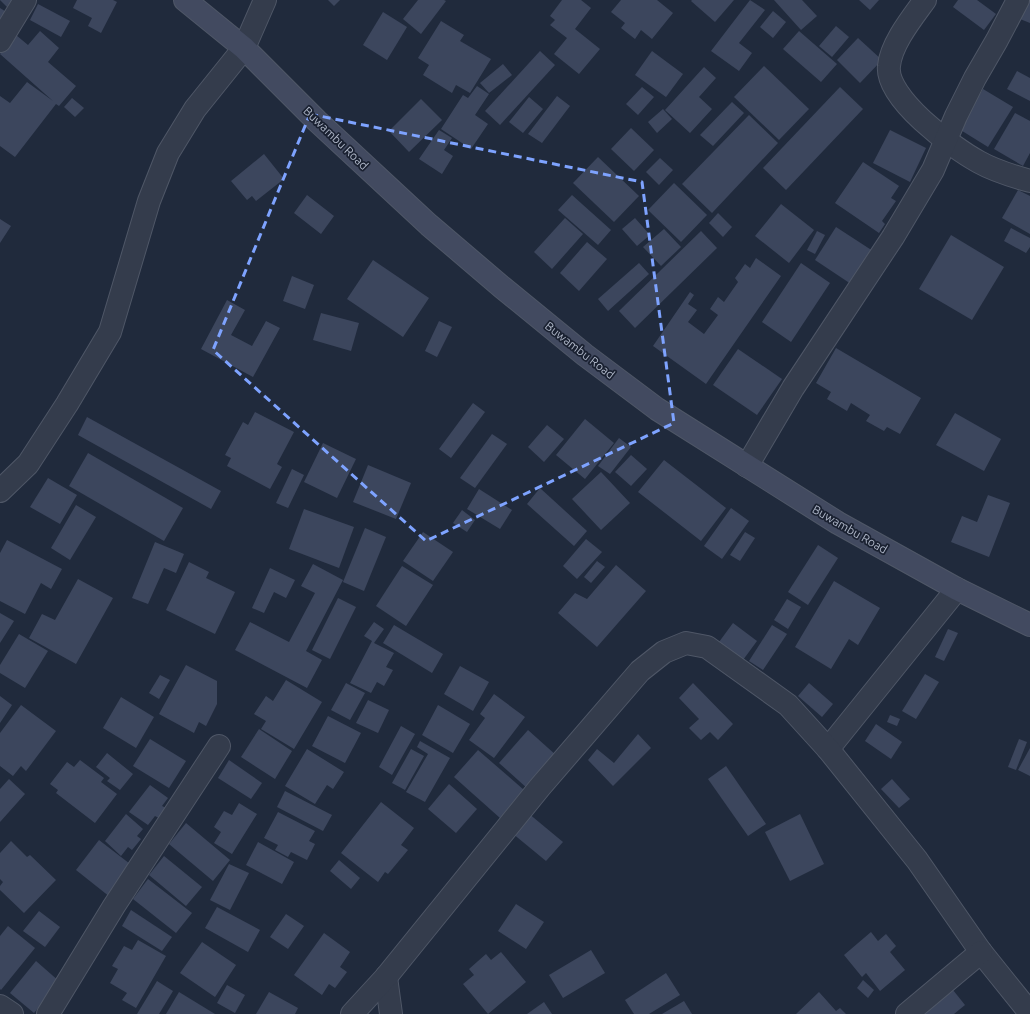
<svg xmlns="http://www.w3.org/2000/svg" width="1030" height="1014" viewBox="0 0 1030 1014" font-family="Ubuntu,sans-serif">
	<style>
		.building { fill: #3c465d }
		.lines { fill: none; stroke-linecap: round; stroke-linejoin: round }
		.street-casing { stroke: #4f5767; stroke-width: 24 }
		.secondary-casing { stroke: #4f5767; stroke-width: 24 }
		.street { stroke: #343c4c; stroke-width: 22 }
		.secondary { stroke: #424a60; stroke-width: 22 }
		.marked { fill: none; stroke: #7ea3ff; stroke-width: 3; stroke-dasharray: 8 5; stroke-linejoin: round }
		.labels { text-anchor: middle; dominant-baseline: central; stroke-width: 3.5; stroke-linejoin: round; paint-order: stroke }
		.street-label { font-size: 12px; fill: #afb7c8; stroke: #1a2131 }
	</style>
	<rect width="100%" height="100%" fill="#202a3c"/>
	<g class="building">
		<polygon points="0,0 12,0 7,7"/>
		<polygon points="77,0 113,0 117,2 101,33 88,26 92,18 73,8"/>
		<polygon points="328,0 340,0 334,6"/>
		<polygon points="418,0 444,0 446,1 421,34 403,19"/>
		<polygon points="562,0 581,0 591,8 575,29 600,49 579,74 554,54 567,38 550,25 555,20 550,16"/>
		<polygon points="621,0 657,0 673,13 652,39 641,30 635,39 621,28 625,23 611,12"/>
		<polygon points="692,0 734,0 715,22 691,1"/>
		<polygon points="750,0 765,10 739,43 752,53 739,71 711,51"/>
		<polygon points="774,0 802,0 817,16 801,30"/>
		<polygon points="859,0 879,0 870,10"/>
		<polygon points="958,0 977,0 996,14 984,30 953,7"/>
		<polygon points="1028,0 1030,0 1030,23 1020,19"/>
		<polygon points="38,4 70,21 61,37 30,20"/>
		<polygon points="0,8 8,13 0,27"/>
		<polygon points="773,11 786,22 773,38 760,27"/>
		<polygon points="383,12 407,27 387,60 363,45"/>
		<polygon points="441,21 464,35 460,41 491,59 470,93 456,85 452,93 423,75 429,65 418,58"/>
		<polygon points="836,26 849,37 832,57 819,46"/>
		<polygon points="40,31 59,48 48,62 76,86 59,106 56,104 15,157 0,146 0,96 10,103 27,82 53,101 0,54 16,35 28,45"/>
		<polygon points="799,31 837,64 821,82 783,49"/>
		<polygon points="858,38 882,60 860,83 837,60"/>
		<polygon points="540,51 555,65 500,125 485,111"/>
		<polygon points="652,51 683,74 666,97 635,75"/>
		<polygon points="503,64 512,75 489,93 480,83"/>
		<polygon points="764,66 809,109 779,140 734,97"/>
		<polygon points="704,67 716,78 699,97 712,109 690,133 665,110"/>
		<polygon points="1017,71 1030,78 1030,101 1007,89"/>
		<polygon points="477,86 489,94 475,115 488,124 471,149 441,129 463,95 468,98"/>
		<polygon points="642,87 654,97 638,115 626,104"/>
		<polygon points="840,87 863,109 786,190 763,168"/>
		<polygon points="983,89 1013,107 988,147 959,129"/>
		<polygon points="557,96 570,106 542,143 528,134"/>
		<polygon points="529,97 543,109 523,133 509,122"/>
		<polygon points="72,98 84,108 75,117 64,107"/>
		<polygon points="421,99 442,120 409,152 389,131"/>
		<polygon points="732,102 744,113 713,146 700,135"/>
		<polygon points="663,109 672,119 657,133 648,122"/>
		<polygon points="1015,113 1030,121 1030,153 1023,166 994,149"/>
		<polygon points="749,115 778,143 712,213 682,184"/>
		<polygon points="631,128 654,150 634,171 611,149"/>
		<polygon points="439,130 452,138 444,150 453,156 442,174 419,159"/>
		<polygon points="890,130 926,148 910,182 873,163"/>
		<polygon points="264,154 284,179 256,201 252,196 247,200 231,181"/>
		<polygon points="598,157 639,196 614,222 573,183"/>
		<polygon points="660,158 673,170 659,185 646,172"/>
		<polygon points="863,162 899,186 891,198 896,201 882,221 885,224 879,233 835,203"/>
		<polygon points="674,183 707,215 681,242 648,210"/>
		<polygon points="1018,190 1030,196 1030,234 1002,218"/>
		<polygon points="307,195 334,216 321,234 294,213"/>
		<polygon points="572,195 611,230 598,245 558,210"/>
		<polygon points="781,204 814,230 789,263 755,236"/>
		<polygon points="718,213 732,227 723,237 709,223"/>
		<polygon points="565,218 583,234 552,269 534,252"/>
		<polygon points="635,218 650,235 637,246 622,229"/>
		<polygon points="0,219 11,226 0,243"/>
		<polygon points="836,227 876,253 854,286 815,260"/>
		<polygon points="1011,228 1030,238 1030,247 1026,253 1004,241"/>
		<polygon points="664,229 681,247 661,266 643,247"/>
		<polygon points="701,231 717,248 635,328 619,311"/>
		<polygon points="817,231 825,235 815,254 807,250"/>
		<polygon points="951,235 1004,267 972,320 919,289"/>
		<polygon points="587,242 607,259 579,291 560,273"/>
		<polygon points="756,258 781,276 706,384 653,346 690,292 694,295 688,304 697,310 688,322 704,334 718,315 710,309 718,297 724,302 738,282 735,278 745,264 750,268"/>
		<polygon points="373,260 429,298 403,337 347,299"/>
		<polygon points="639,263 649,274 608,311 598,299"/>
		<polygon points="801,263 830,283 791,342 762,322"/>
		<polygon points="292,276 314,285 305,309 283,301"/>
		<polygon points="227,300 245,310 231,335 252,346 266,321 280,328 253,377 201,349"/>
		<polygon points="321,313 359,323 351,351 313,340"/>
		<polygon points="439,321 452,327 437,357 425,351"/>
		<polygon points="836,348 921,398 900,434 887,427 884,431 866,421 870,415 851,403 847,411 827,399 831,392 816,383"/>
		<polygon points="738,349 782,379 757,415 713,385"/>
		<polygon points="473,403 485,412 451,458 439,449"/>
		<polygon points="255,412 294,432 277,464 282,467 270,489 227,466 231,458 225,455 243,422 248,425"/>
		<polygon points="955,413 1001,439 984,471 936,445"/>
		<polygon points="87,417 221,491 211,509 78,435"/>
		<polygon points="585,419 614,443 585,479 556,455"/>
		<polygon points="547,425 564,439 544,462 528,447"/>
		<polygon points="492,434 507,444 475,488 460,478"/>
		<polygon points="619,438 631,447 610,474 598,466"/>
		<polygon points="323,443 356,459 337,498 304,482"/>
		<polygon points="88,453 183,508 164,541 69,486"/>
		<polygon points="631,455 647,469 631,486 615,472"/>
		<polygon points="664,460 726,508 701,541 638,492"/>
		<polygon points="368,465 411,483 396,519 353,502"/>
		<polygon points="292,469 304,475 288,508 276,503"/>
		<polygon points="601,472 630,503 601,530 572,499"/>
		<polygon points="48,478 77,495 60,524 30,507"/>
		<polygon points="540,488 587,531 574,546 527,504"/>
		<polygon points="479,489 512,510 500,529 467,509"/>
		<polygon points="988,495 1010,503 989,557 951,542 962,516 977,522"/>
		<polygon points="76,505 96,517 70,560 51,548"/>
		<polygon points="731,508 749,521 722,559 704,546"/>
		<polygon points="304,509 354,527 339,568 289,549"/>
		<polygon points="462,510 475,520 467,532 453,523"/>
		<polygon points="365,528 386,537 364,591 343,582"/>
		<polygon points="423,532 453,552 433,581 403,561"/>
		<polygon points="745,532 755,538 740,561 730,555"/>
		<polygon points="586,539 602,552 577,579 563,566"/>
		<polygon points="7,540 62,569 51,589 41,583 25,614 0,601 0,553"/>
		<polygon points="155,542 184,554 176,573 164,568 148,604 132,598"/>
		<polygon points="818,545 838,558 808,605 788,592"/>
		<polygon points="597,561 605,567 591,583 584,577"/>
		<polygon points="189,562 209,572 206,578 235,592 215,634 166,610"/>
		<polygon points="313,564 343,580 306,651 322,660 307,688 235,650 250,622 289,642 315,593 301,586"/>
		<polygon points="616,565 646,591 597,647 558,613 575,593 587,599"/>
		<polygon points="402,566 433,585 406,626 376,606"/>
		<polygon points="270,568 295,580 286,598 274,592 264,613 252,608"/>
		<polygon points="78,579 113,598 76,664 29,638 42,614 55,620"/>
		<polygon points="834,581 880,608 858,645 849,639 831,669 795,647"/>
		<polygon points="338,598 356,607 330,659 312,650"/>
		<polygon points="787,599 801,607 788,629 774,620"/>
		<polygon points="0,613 14,621 0,643"/>
		<polygon points="374,622 384,629 374,643 394,653 386,667 393,670 384,686 377,682 371,693 350,683 372,641 364,636"/>
		<polygon points="733,623 757,641 743,660 719,642"/>
		<polygon points="394,625 443,654 432,673 383,643"/>
		<polygon points="772,625 787,634 763,670 749,661"/>
		<polygon points="948,629 958,633 944,661 935,657"/>
		<polygon points="19,634 48,651 25,688 0,673 0,665"/>
		<polygon points="186,665 217,681 217,704 206,726 199,722 194,733 159,714"/>
		<polygon points="460,666 489,682 473,711 444,694"/>
		<polygon points="925,674 939,682 916,719 902,711"/>
		<polygon points="160,675 170,680 159,699 149,693"/>
		<polygon points="286,680 322,702 294,749 261,729 266,721 254,714 266,696 273,701"/>
		<polygon points="346,683 365,693 350,720 331,710"/>
		<polygon points="693,683 733,724 718,740 710,732 701,740 689,728 699,719 679,698"/>
		<polygon points="809,683 833,704 822,717 798,696"/>
		<polygon points="494,694 525,717 494,758 469,740 485,718 480,714"/>
		<polygon points="0,696 12,705 0,723"/>
		<polygon points="121,697 154,717 136,748 103,728"/>
		<polygon points="368,700 389,710 378,733 356,723"/>
		<polygon points="21,705 56,731 26,771 21,766 13,776 0,766 0,733"/>
		<polygon points="438,705 470,724 453,753 422,735"/>
		<polygon points="890,715 900,719 897,726 887,722"/>
		<polygon points="328,716 361,733 345,763 312,746"/>
		<polygon points="876,724 902,742 891,759 865,741"/>
		<polygon points="401,726 415,734 392,775 379,767"/>
		<polygon points="259,729 292,751 275,779 241,757"/>
		<polygon points="528,730 557,756 528,789 499,763"/>
		<polygon points="638,734 651,748 613,786 588,760 597,749 614,763"/>
		<polygon points="150,739 186,761 169,788 133,766"/>
		<polygon points="1019,739 1027,742 1016,770 1008,767"/>
		<polygon points="420,741 450,758 425,802 406,792 428,754 417,747"/>
		<polygon points="1030,748 1030,776 1018,770"/>
		<polygon points="307,749 344,772 333,789 327,785 315,804 285,786"/>
		<polygon points="411,749 424,756 405,790 392,783"/>
		<polygon points="478,750 524,790 500,818 454,777"/>
		<polygon points="107,753 133,774 120,790 107,781 110,778 96,767"/>
		<polygon points="80,760 104,778 101,782 117,794 95,823 56,793 58,790 50,784 67,762 74,767"/>
		<polygon points="229,760 262,783 251,799 218,778"/>
		<polygon points="726,766 766,824 748,836 708,779"/>
		<polygon points="9,779 25,794 0,822 0,789"/>
		<polygon points="892,779 910,799 899,808 881,789"/>
		<polygon points="449,784 477,809 456,833 428,809"/>
		<polygon points="150,785 168,798 162,806 166,808 159,818 155,816 148,825 129,812"/>
		<polygon points="285,791 332,815 323,831 277,807"/>
		<polygon points="381,802 414,828 401,845 408,850 388,874 385,872 378,882 341,853"/>
		<polygon points="239,803 257,814 232,854 214,843 221,832 214,827 224,811 232,815"/>
		<polygon points="278,812 315,831 309,841 315,844 307,860 291,852 288,857 275,850 278,845 264,838"/>
		<polygon points="528,813 563,842 546,861 512,833"/>
		<polygon points="126,814 143,829 137,836 141,839 132,850 128,847 121,856 105,841"/>
		<polygon points="800,814 824,864 790,881 765,832"/>
		<polygon points="186,823 230,860 213,881 169,844"/>
		<polygon points="99,840 134,867 110,897 76,870"/>
		<polygon points="11,841 27,857 30,855 56,880 24,913 0,890 0,886 3,882 0,879 0,853"/>
		<polygon points="258,842 294,862 282,884 246,865"/>
		<polygon points="164,856 202,887 186,906 149,875"/>
		<polygon points="339,860 360,878 351,889 330,871"/>
		<polygon points="229,864 249,873 230,910 210,900"/>
		<polygon points="148,879 192,913 176,933 133,899"/>
		<polygon points="516,904 544,922 526,949 498,931"/>
		<polygon points="217,907 260,930 248,952 205,928"/>
		<polygon points="131,910 172,937 162,951 122,926"/>
		<polygon points="39,911 60,927 45,947 23,931"/>
		<polygon points="286,914 304,926 288,949 270,937"/>
		<polygon points="8,926 35,948 1,990 0,989 0,936"/>
		<polygon points="871,932 878,941 886,934 896,946 890,952 905,970 880,991 866,973 862,977 844,955"/>
		<polygon points="324,933 350,952 340,967 347,972 335,988 329,984 322,995 294,975"/>
		<polygon points="138,940 166,956 136,1008 122,1000 127,993 110,983 118,969 112,966 124,946 132,950"/>
		<polygon points="202,942 236,965 215,997 180,973"/>
		<polygon points="591,950 605,973 563,998 549,975"/>
		<polygon points="501,952 526,982 488,1014 463,984 474,975 469,969 486,954 491,960"/>
		<polygon points="36,961 60,982 34,1013 10,993"/>
		<polygon points="666,973 680,995 649,1014 634,1014 625,1000"/>
		<polygon points="863,980 874,990 868,998 857,988"/>
		<polygon points="157,981 173,991 159,1014 137,1014"/>
		<polygon points="227,985 245,995 235,1013 217,1003"/>
		<polygon points="953,990 965,1005 954,1014 923,1014"/>
		<polygon points="179,992 215,1014 166,1014"/>
		<polygon points="269,992 298,1008 295,1014 256,1014"/>
		<polygon points="819,992 836,1011 840,1008 846,1014 796,1014"/>
		<polygon points="684,1001 692,1014 662,1014"/>
		<polygon points="544,1002 552,1014 527,1014"/>
	</g>
	<g class="lines">
		<defs>
			<g id="street">
				<path d="M925 0C912 18 891 44 889 66 885 98 953 148 979 162 995 171 1012 176 1030 181"/>
				<polyline points="0,41 25,0"/>
				<polyline points="747,466 793,388 893,237 933,170 956,116 975,78 997,40 1018,0"/>
				<polyline points="0,491 28,464 67,404 110,332 149,201 168,153 195,109 244,48 265,0"/>
				<polyline points="828,749 957,589"/>
				<polyline points="386,977 391,1014"/>
				<polyline points="0,1006 12,1014"/>
				<polyline points="48,1014 114,906 219,746"/>
				<polyline points="352,1014 386,977 540,787 640,671 664,652 686,643 707,647 788,705 828,749 917,860 981,952 1030,1013"/>
				<polyline points="907,1014 981,952"/>
			</g>
			<polyline id="secondary" points="185,0 244,48 317,121 429,225 503,288 585,355 657,409 838,523 957,589 1030,625"/>
		</defs>
		<use href="#street" class="street-casing"/>
		<use href="#secondary" class="secondary-casing"/>
		<use href="#street" class="street"/>
		<use href="#secondary" class="secondary"/>
	</g>
	<path class="marked" d="M310 114 642 182 674 423 426 541 213 350Z"/>
	<g class="labels">
		<g class="street-label">
			<text transform="translate(336 138) rotate(44)">Buwambu Road</text>
			<text transform="translate(580 350) rotate(38)">Buwambu Road</text>
			<text transform="translate(850 529) rotate(30)">Buwambu Road</text>
		</g>
	</g>
</svg>
